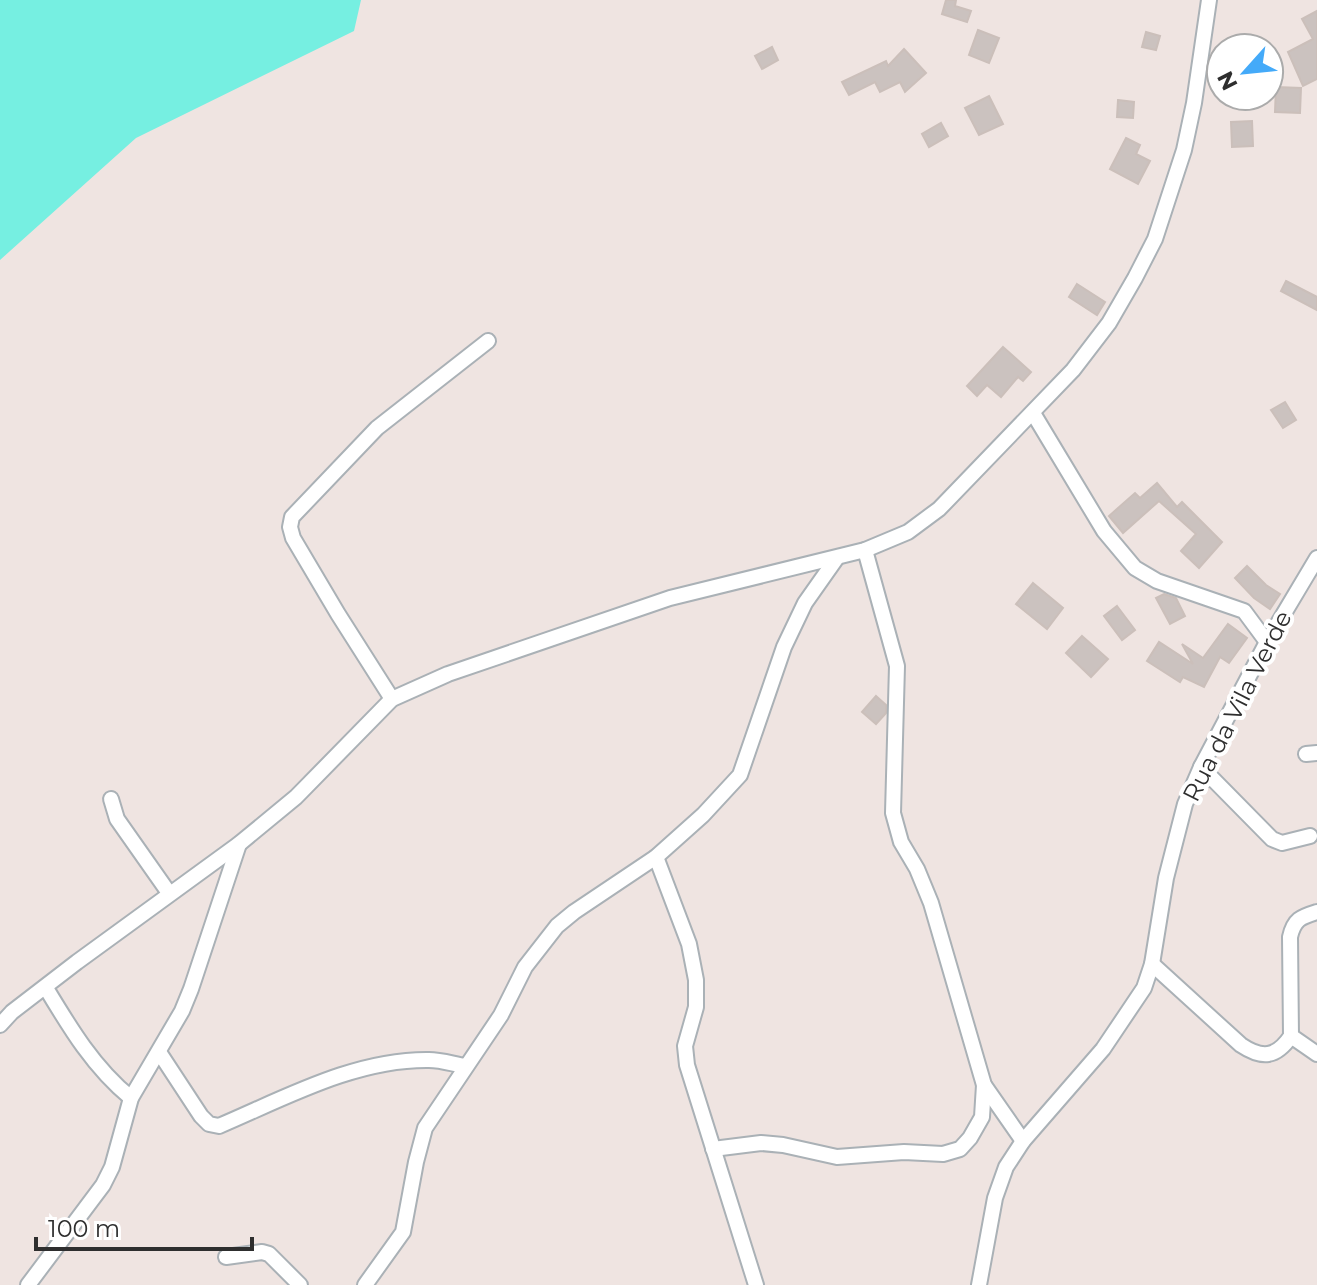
<svg xmlns="http://www.w3.org/2000/svg" width="1317" height="1285" viewBox="0 0 1317 1285" font-family="Montserrat,sans-serif">
	<style>
		.water { fill: #76efe1 }
		.building { fill: #cbc2bf; stroke: #cbbfba; stroke-width: 2 }
		.lines { fill: none; stroke-linecap: round; stroke-linejoin: round }
		.street-casing { stroke: #aab1b6; stroke-width: 18 }
		.street { stroke: #fff; stroke-width: 14 }
		.labels { text-anchor: middle; dominant-baseline: central; stroke-width: 8; stroke-linejoin: round; paint-order: stroke }
		.street-label { font-size: 24px; fill: #2e2e2e; stroke: #fff }
	</style>
	<rect width="100%" height="100%" fill="#efe4e1"/>
	<polygon class="water" points="0,0 361,0 354,31 136,138 0,260"/>
	<g class="building">
		<polygon points="946,0 956,0 955,6 971,11 967,22 942,14"/>
		<polygon points="1317,11 1317,79 1303,86 1288,52 1313,39 1302,19"/>
		<polygon points="978,30 999,38 989,63 969,55"/>
		<polygon points="1146,32 1160,36 1156,50 1142,47"/>
		<polygon points="772,47 778,60 762,69 755,56"/>
		<polygon points="904,49 926,73 905,92 900,82 880,92 875,82 849,95 842,82 886,61 888,66"/>
		<polygon points="1276,87 1301,88 1300,113 1275,112"/>
		<polygon points="989,96 1003,124 979,135 965,108"/>
		<polygon points="1118,100 1134,102 1133,118 1117,117"/>
		<polygon points="1252,121 1253,146 1232,147 1231,122"/>
		<polygon points="941,123 948,136 929,147 922,134"/>
		<polygon points="1126,138 1140,145 1136,154 1150,161 1138,184 1110,169"/>
		<polygon points="1286,281 1317,297 1317,310 1281,291"/>
		<polygon points="1077,284 1105,302 1097,315 1069,297"/>
		<polygon points="1003,347 1031,372 1023,381 1018,377 1001,397 987,385 977,396 967,386"/>
		<polygon points="1285,402 1296,420 1283,428 1271,410"/>
		<polygon points="1157,483 1177,507 1182,502 1222,542 1199,568 1181,551 1196,534 1159,501 1123,533 1109,516 1135,493 1140,498"/>
		<polygon points="1247,566 1266,585 1280,594 1270,609 1254,598 1235,578"/>
		<polygon points="1033,583 1063,608 1047,629 1016,604"/>
		<polygon points="1164,594 1176,598 1185,616 1170,624 1156,598"/>
		<polygon points="1117,606 1135,630 1122,640 1104,616"/>
		<polygon points="1228,624 1247,638 1229,663 1220,657 1204,687 1183,677 1180,682 1147,661 1159,642 1193,664 1182,644 1203,658"/>
		<polygon points="1082,636 1108,659 1091,677 1066,653"/>
		<polygon points="876,696 886,705 886,713 876,724 862,712"/>
	</g>
	<g class="lines">
		<defs>
			<g id="street">
				<polyline points="1033,413 1104,531 1135,568 1157,581 1244,611 1267,642"/>
				<polyline points="865,550 897,666 893,813 901,842 917,869 931,903 984,1085 1023,1141"/>
				<polyline points="392,699 338,614 293,538 290,527 292,517 377,428 488,341"/>
				<polyline points="1306,754 1317,753"/>
				<polyline points="1201,767 1272,839 1282,843 1310,836"/>
				<polyline points="111,799 117,819 169,893"/>
				<polyline points="656,857 689,944 696,980 696,1007 685,1046 687,1065 756,1285"/>
				<path d="M1152 964 1241 1045C1262 1059 1276 1058 1291 1036L1290 937C1294 919 1301 917 1317 912"/>
				<path d="M46 988C70 1028 94 1068 131 1098"/>
				<polyline points="0,1025 12,1012 77,962 239,844 296,797 392,699 448,674 670,598 865,550 908,532 939,509 1073,370 1109,323 1135,278 1155,239 1184,150 1194,103 1209,0"/>
				<polyline points="1291,1036 1317,1054"/>
				<path d="M159 1052 201 1116 209 1124 219 1126C285 1098 355 1059 429 1060 441 1060 453 1064 465 1066"/>
				<polyline points="713,1149 761,1143 783,1145 837,1157 904,1152 943,1154 960,1149 970,1138 982,1117 984,1085"/>
				<polyline points="226,1257 262,1252 269,1254 300,1285"/>
				<polyline points="28,1285 103,1185 112,1167 131,1098 182,1011 191,989 239,844"/>
				<polyline points="365,1285 403,1232 416,1162 425,1128 501,1015 525,967 557,926 574,912 656,857 703,815 740,775 784,647 805,603 836,559"/>
				<polyline points="979,1285 995,1198 1006,1167 1023,1141 1103,1049 1144,988 1152,964 1166,878 1185,804 1201,767 1267,642 1317,558"/>
			</g>
		</defs>
		<use href="#street" class="street-casing"/>
		<use href="#street" class="street"/>
	</g>
	<g class="labels">
		<g class="street-label">
			<text transform="translate(1237 706) rotate(-63)">Rua da Vila Verde</text>
		</g>
	</g>
	<g transform="translate(1245 72) rotate(243)"><circle r="38" fill="#ffffff" stroke="#ababab" stroke-width="2"/>
	<path d="M0-6L14 30L0 20L-14 30Z" fill="#44aaf9"/>
	<text y="-12" font-size="22" font-weight="bold" text-anchor="middle" fill="#2e2e2e">N</text>
	</g>
	<path d="M36 1237v12h216v-12" fill="none" stroke="#2e2e2e" stroke-width="4"/>
	<text x="48" y="1237" font-size="24" fill="#2e2e2e" stroke="#ffffff" stroke-width="6" paint-order="stroke">100 m</text>
</svg>
